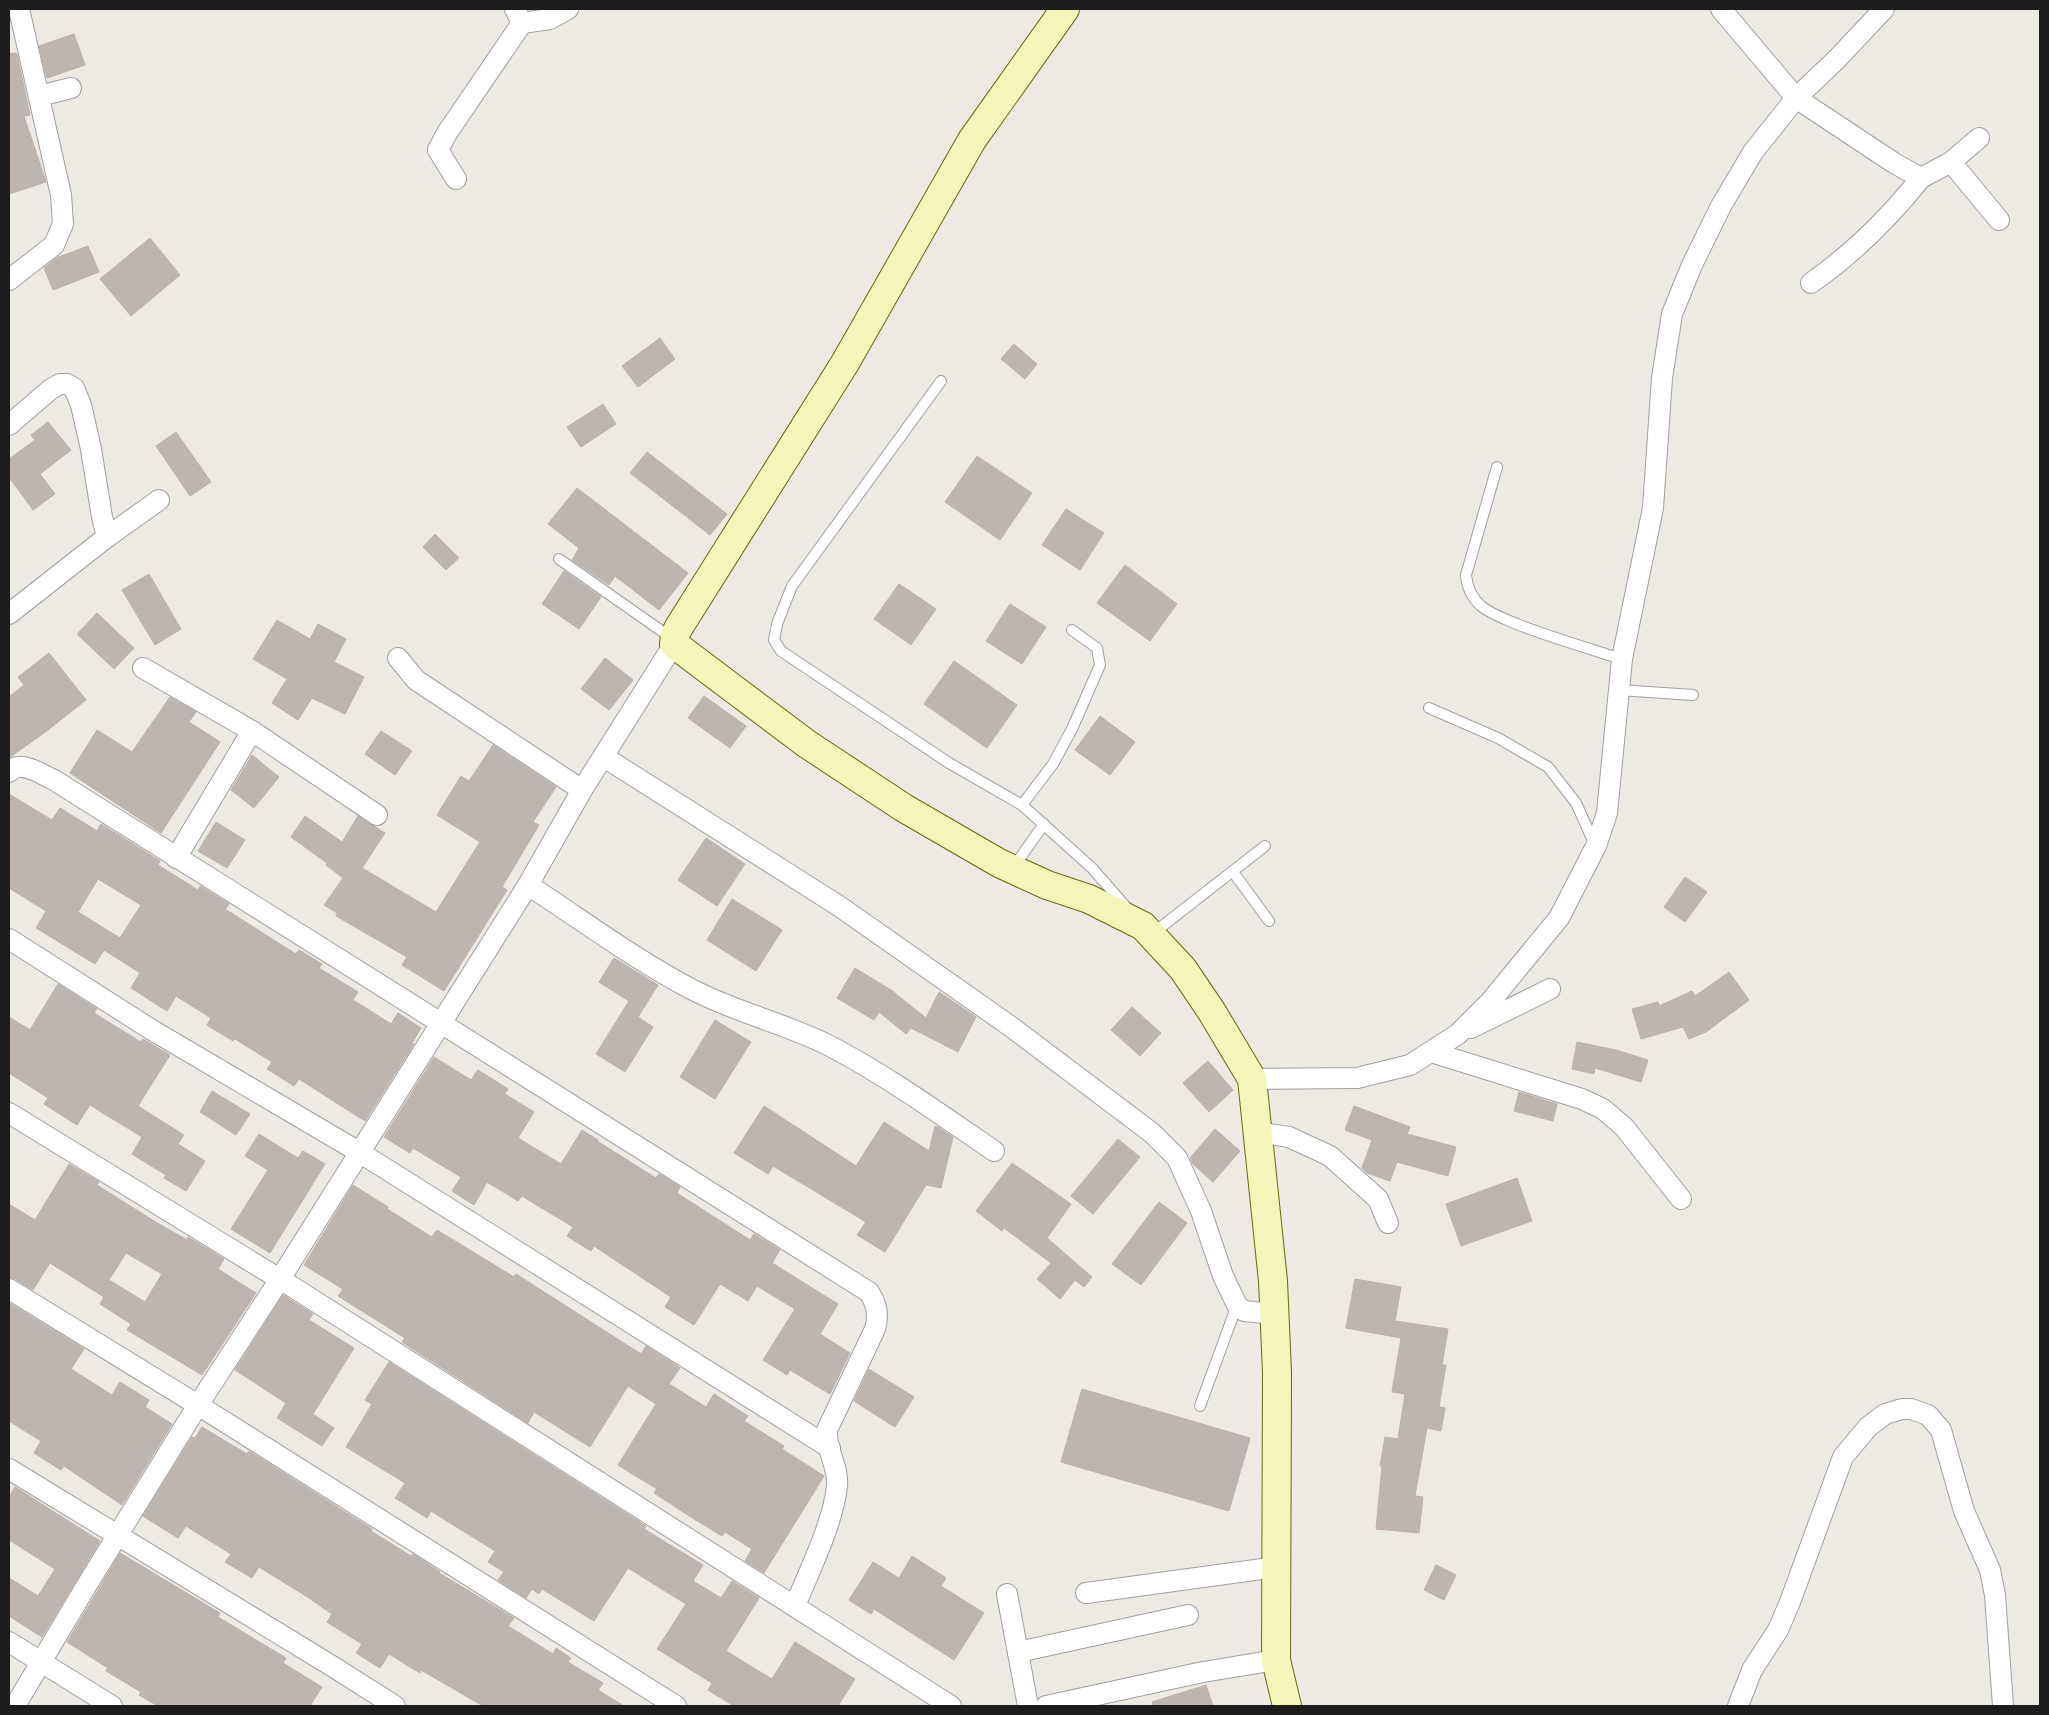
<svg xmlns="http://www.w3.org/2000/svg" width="2049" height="1715" viewBox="0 0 2049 1715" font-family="'Titillium Web',sans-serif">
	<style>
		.building { fill: #bdb5af; stroke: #beb0a6; fill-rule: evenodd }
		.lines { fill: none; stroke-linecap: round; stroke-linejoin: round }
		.lane-casing { stroke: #a0a0a0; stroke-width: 12 }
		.street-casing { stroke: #a0a0a0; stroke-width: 22 }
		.secondary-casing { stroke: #646c0b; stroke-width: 30 }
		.lane { stroke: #fff; stroke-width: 10 }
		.street { stroke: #fff; stroke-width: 20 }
		.secondary { stroke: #f4f5b9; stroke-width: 28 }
	</style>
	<rect width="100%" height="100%" fill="#ede9e3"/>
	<g class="building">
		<polygon points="74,34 85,65 47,78 39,46"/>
		<polygon points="15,53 17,54 30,115 24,116 46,182 9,194 9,54"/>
		<polygon points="150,238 180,275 131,316 100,279"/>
		<polygon points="88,246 99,272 53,290 44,268 56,258"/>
		<polygon points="660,338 675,359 638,387 622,366"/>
		<polygon points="1014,344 1037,364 1025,379 1001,359"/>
		<polygon points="603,404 616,424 581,447 567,427"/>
		<polygon points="48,422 71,450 40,474 55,494 33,510 9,477 9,459 35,440 31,435"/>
		<polygon points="176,432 211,482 190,496 156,446"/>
		<polygon points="647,452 727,514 710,535 630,473"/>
		<polygon points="977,456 1032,493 1000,540 945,502"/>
		<polygon points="577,488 688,573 659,610 615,576 609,585 572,560 579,548 548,524"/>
		<polygon points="1066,509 1104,533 1080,570 1042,545"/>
		<polygon points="435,534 459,558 446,570 423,547"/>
		<polygon points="1125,565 1177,604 1150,641 1097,603"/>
		<polygon points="564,571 601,597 579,629 542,604"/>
		<polygon points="149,574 181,629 155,645 122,590"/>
		<polygon points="899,584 936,609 911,645 874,619"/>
		<polygon points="1010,604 1046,627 1022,664 986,641"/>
		<polygon points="97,613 134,648 114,669 77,634"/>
		<polygon points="277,620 310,639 318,624 346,639 334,662 364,677 345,714 312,698 298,720 272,703 287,679 253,659"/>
		<polygon points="49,653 86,700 44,733 9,758 9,697 24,685 18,677"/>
		<polygon points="605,658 633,680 609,710 581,689"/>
		<polygon points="954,661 1017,705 987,748 924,704"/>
		<polygon points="704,696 746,726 730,748 688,718"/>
		<polygon points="170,697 196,712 189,722 220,742 161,833 70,773 97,730 132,752"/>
		<polygon points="1100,716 1135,742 1110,775 1075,750"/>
		<polygon points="381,731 412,751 395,775 365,754"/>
		<polygon points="493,745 556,787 533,822 539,825 502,887 507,890 444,991 402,965 407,957 336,916 337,913 324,905 343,878 326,865 327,863 291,837 305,816 342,842 358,816 385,833 362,868 436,912 480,842 437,815 461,776 469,781"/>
		<polygon points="252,755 279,777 254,808 231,790"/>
		<path d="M9 794 52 820 60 808 97 831 101 824 160 861 158 865 198 890 200 886 229 904 225 909 296 954 299 950 322 964 319 968 358 992 353 1000 391 1024 398 1013 421 1028 412 1043 414 1044 365 1121 299 1079 294 1086 267 1069 272 1062 235 1039 233 1041 207 1025 211 1018 176 996 167 1011 131 988 140 973 104 950 95 964 36 928 46 911 9 888ZM98 879 141 905 120 938 78 912Z"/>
		<polygon points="216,822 245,840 227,868 198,851"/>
		<polygon points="706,838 745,864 717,906 678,880"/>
		<polygon points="1685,877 1707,892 1685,922 1664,907"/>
		<polygon points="732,899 782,930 756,971 707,940"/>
		<polygon points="614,958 658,985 638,1017 653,1027 625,1072 596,1054 629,1001 599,982"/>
		<polygon points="855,968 891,990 926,1018 939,992 976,1017 958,1052 911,1028 906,1034 879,1012 874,1020 837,998"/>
		<polygon points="1729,972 1749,1000 1706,1032 1689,1039 1683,1027 1641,1039 1632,1009 1658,1002 1659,1006 1692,991 1695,996"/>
		<polygon points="58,984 97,1009 94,1013 141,1042 143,1039 170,1055 138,1106 184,1135 178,1144 205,1161 186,1191 164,1178 166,1175 132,1154 142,1137 90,1105 77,1125 44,1104 48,1098 9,1073 9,1017 30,1030"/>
		<polygon points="1132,1007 1161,1033 1140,1056 1111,1030"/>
		<polygon points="715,1020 751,1042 715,1099 680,1077"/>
		<polygon points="1577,1042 1616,1050 1648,1060 1641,1082 1595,1068 1594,1074 1572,1069"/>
		<polygon points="434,1057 471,1080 478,1070 508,1089 505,1094 534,1112 518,1138 561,1164 582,1130 598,1140 597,1141 656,1178 659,1174 680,1187 677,1193 750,1240 754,1234 780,1250 772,1263 838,1304 820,1334 850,1353 830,1394 790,1370 787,1375 763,1360 795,1309 757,1286 748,1301 720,1284 694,1325 665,1307 671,1297 594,1246 591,1251 567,1236 573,1227 522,1196 518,1201 487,1182 474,1205 452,1191 461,1177 413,1148 410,1153 384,1137"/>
		<polygon points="1208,1061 1233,1090 1209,1112 1183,1083"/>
		<polygon points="212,1091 250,1114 236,1135 200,1112"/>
		<polygon points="1519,1092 1557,1104 1553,1121 1514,1111"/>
		<polygon points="764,1106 856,1166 884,1122 929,1151 935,1126 938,1127 953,1137 941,1188 926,1185 885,1252 857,1235 866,1222 773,1166 768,1174 734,1153"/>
		<polygon points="1354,1106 1410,1127 1407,1134 1456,1147 1448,1176 1397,1162 1390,1181 1367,1173 1362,1168 1372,1140 1345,1130"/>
		<polygon points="1215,1129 1240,1151 1213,1182 1193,1164 1190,1158"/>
		<polygon points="259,1134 298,1158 303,1151 325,1164 270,1253 231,1229 268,1170 245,1156"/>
		<polygon points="1118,1139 1140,1157 1093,1214 1071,1196"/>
		<polygon points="1012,1163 1071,1204 1047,1238 1092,1277 1084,1287 1075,1280 1060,1299 1037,1279 1051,1263 1004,1228 1002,1231 976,1211"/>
		<path d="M69 1164 99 1182 97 1185 154 1221 187 1240 188 1237 224 1259 218 1269 256 1293 202 1375 127 1330 131 1324 100 1304 104 1297 50 1263 33 1290 15 1279 9 1277V1204L35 1220ZM126 1253 162 1274 145 1302 109 1280Z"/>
		<polygon points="1517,1178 1532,1221 1461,1246 1446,1204"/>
		<polygon points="353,1185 388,1207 387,1209 432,1237 437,1230 514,1277 516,1274 641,1354 646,1346 680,1368 669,1384 706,1407 714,1394 748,1416 744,1421 784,1446 782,1449 824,1476 764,1573 745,1561 752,1549 725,1532 722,1536 694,1519 654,1493 657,1489 618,1465 656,1404 628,1386 590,1447 534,1412 528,1423 402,1342 405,1338 338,1296 343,1289 304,1265"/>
		<polygon points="1159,1202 1187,1223 1141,1285 1112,1264"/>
		<polygon points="1355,1279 1401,1287 1395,1321 1448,1329 1442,1365 1446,1365 1439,1407 1445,1408 1441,1431 1427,1428 1415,1496 1423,1497 1419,1533 1376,1529 1382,1466 1380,1466 1385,1437 1398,1439 1405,1394 1392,1392 1401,1338 1346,1328"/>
		<polygon points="283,1295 313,1314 309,1320 354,1348 313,1414 334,1428 322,1446 277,1418 286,1403 235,1370"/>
		<polygon points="9,1303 84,1349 71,1369 112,1395 120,1382 149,1400 145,1407 172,1424 122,1505 64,1466 61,1470 34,1453 41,1441 9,1421"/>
		<polygon points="389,1362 646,1526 644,1529 703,1565 693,1581 721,1598 732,1581 759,1598 726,1651 772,1679 795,1642 855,1679 838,1706 734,1706 708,1690 712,1683 657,1649 686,1604 628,1568 594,1621 542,1589 539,1594 532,1589 526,1598 498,1580 504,1572 488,1562 495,1551 431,1511 427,1518 395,1498 405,1483 346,1447 372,1404 365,1400"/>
		<polygon points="869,1369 914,1397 895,1427 854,1401"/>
		<polygon points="1082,1389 1250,1438 1229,1511 1061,1462"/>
		<polygon points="202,1427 247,1454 249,1451 372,1529 371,1531 411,1556 413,1554 440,1572 439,1573 514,1618 508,1626 553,1654 556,1648 571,1658 568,1662 603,1683 598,1690 624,1706 483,1706 421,1670 420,1673 389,1654 380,1668 356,1653 362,1644 327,1622 332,1614 306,1596 259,1567 252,1578 225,1562 231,1554 186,1526 178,1538 143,1516 192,1437 195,1438"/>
		<polygon points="15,1487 100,1541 42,1637 9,1616 9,1578 38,1596 55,1569 9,1540 9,1497"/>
		<polygon points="120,1553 220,1613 218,1617 286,1658 283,1663 322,1687 310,1706 158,1706 139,1695 141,1692 106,1671 108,1668 67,1642"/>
		<polygon points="912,1556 946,1578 941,1586 984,1613 954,1660 874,1609 871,1614 849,1600 873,1562 899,1578"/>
		<polygon points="1436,1565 1456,1575 1444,1600 1424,1590"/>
		<polygon points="1206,1685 1213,1706 1153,1706 1152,1702"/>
	</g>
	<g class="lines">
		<defs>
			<g id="lane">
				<polyline points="941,381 792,586 777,624 774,640 781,651 949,763 1022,805 1092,868 1127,908"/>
				<path d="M1497 467 1466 575C1467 586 1472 598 1481 606 1492 615 1506 619 1519 625 1553 638 1587 648 1622 659"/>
				<polyline points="559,559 673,639"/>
				<polyline points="1619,690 1693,695"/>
				<polyline points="1429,708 1498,738 1548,767 1576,803 1595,845"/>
				<polyline points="1022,805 1053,764 1072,729 1100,665 1097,648 1072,630"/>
				<polyline points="1013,868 1044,824"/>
				<polyline points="1233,872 1269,921"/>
				<polyline points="1152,934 1265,846"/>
				<polyline points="1200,1406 1237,1305"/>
			</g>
			<g id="street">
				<polyline points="515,9 522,23 550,19 568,9"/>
				<polyline points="1721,9 1796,98 1894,163 1921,178 1951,162 1979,138"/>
				<polyline points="39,96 71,88"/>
				<polyline points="1951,162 1999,220"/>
				<polyline points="456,179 438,150 447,133 522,23"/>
				<polyline points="9,280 54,245 63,224 61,195 19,9"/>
				<path d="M1811 283C1854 253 1888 219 1921 178"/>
				<polyline points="9,425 51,389 60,384 67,384 74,388 81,405 91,449 102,517 107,537"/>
				<polyline points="9,614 107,537 159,500"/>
				<polyline points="398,658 416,680 582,790"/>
				<polyline points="143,668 252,731 377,815"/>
				<polyline points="604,757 839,906 1010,1026 1152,1133 1177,1158 1201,1211 1223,1276 1237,1305 1244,1311 1274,1314"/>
				<path d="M9 772C20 759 41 774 54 780L869 1292C877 1305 879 1314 875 1329L827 1430C825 1448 839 1467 837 1486 833 1524 809 1571 795 1606"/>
				<polyline points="176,858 252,731"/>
				<path d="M528 885C582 920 634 959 691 989 735 1012 784 1023 828 1045 886 1075 940 1114 994 1151"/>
				<polyline points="9,939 152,1030 359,1152 830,1448"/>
				<polyline points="1471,1028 1550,989"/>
				<polyline points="1431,1052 1582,1099 1603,1109 1624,1127 1681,1199"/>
				<polyline points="1252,1079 1357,1078 1410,1065 1458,1034 1490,1002 1559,918 1596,846 1607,813 1622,659 1653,508 1662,378 1672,314 1692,265 1721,206 1753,152 1796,98 1837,59 1884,9"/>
				<polyline points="9,1113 299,1291 951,1706"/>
				<polyline points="1257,1132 1289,1137 1330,1156 1378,1199 1388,1223"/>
				<polyline points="9,1289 198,1405 676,1706"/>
				<polyline points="9,1469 332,1666 395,1706"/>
				<polyline points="1086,1593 1277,1567"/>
				<polyline points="1007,1594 1028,1706"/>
				<polyline points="9,1642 112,1706"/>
				<polyline points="1018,1652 1188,1615"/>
				<polyline points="15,1706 85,1588 198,1405 280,1279 528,885 582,790 674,644"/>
				<polyline points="1046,1706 1203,1672 1276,1660"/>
				<polyline points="1738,1706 1752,1670 1778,1630 1790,1602 1843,1457 1868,1427 1885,1414 1902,1409 1911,1409 1928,1415 1941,1430 1964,1511 1990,1570 1995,1595 2003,1706"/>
			</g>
			<polyline id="secondary" points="1065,9 972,140 845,363 679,627 675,635 674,644 807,744 904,808 999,863 1047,885 1089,899 1143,926 1183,969 1212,1012 1252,1079 1273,1281 1277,1373 1276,1660 1287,1706"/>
		</defs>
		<use href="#lane" class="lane-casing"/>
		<use href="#street" class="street-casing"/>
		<use href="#secondary" class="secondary-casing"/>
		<use href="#lane" class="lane"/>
		<use href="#street" class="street"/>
		<use href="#secondary" class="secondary"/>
	</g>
	<rect width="2049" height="1715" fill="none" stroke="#1c1c1c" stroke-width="20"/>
</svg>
